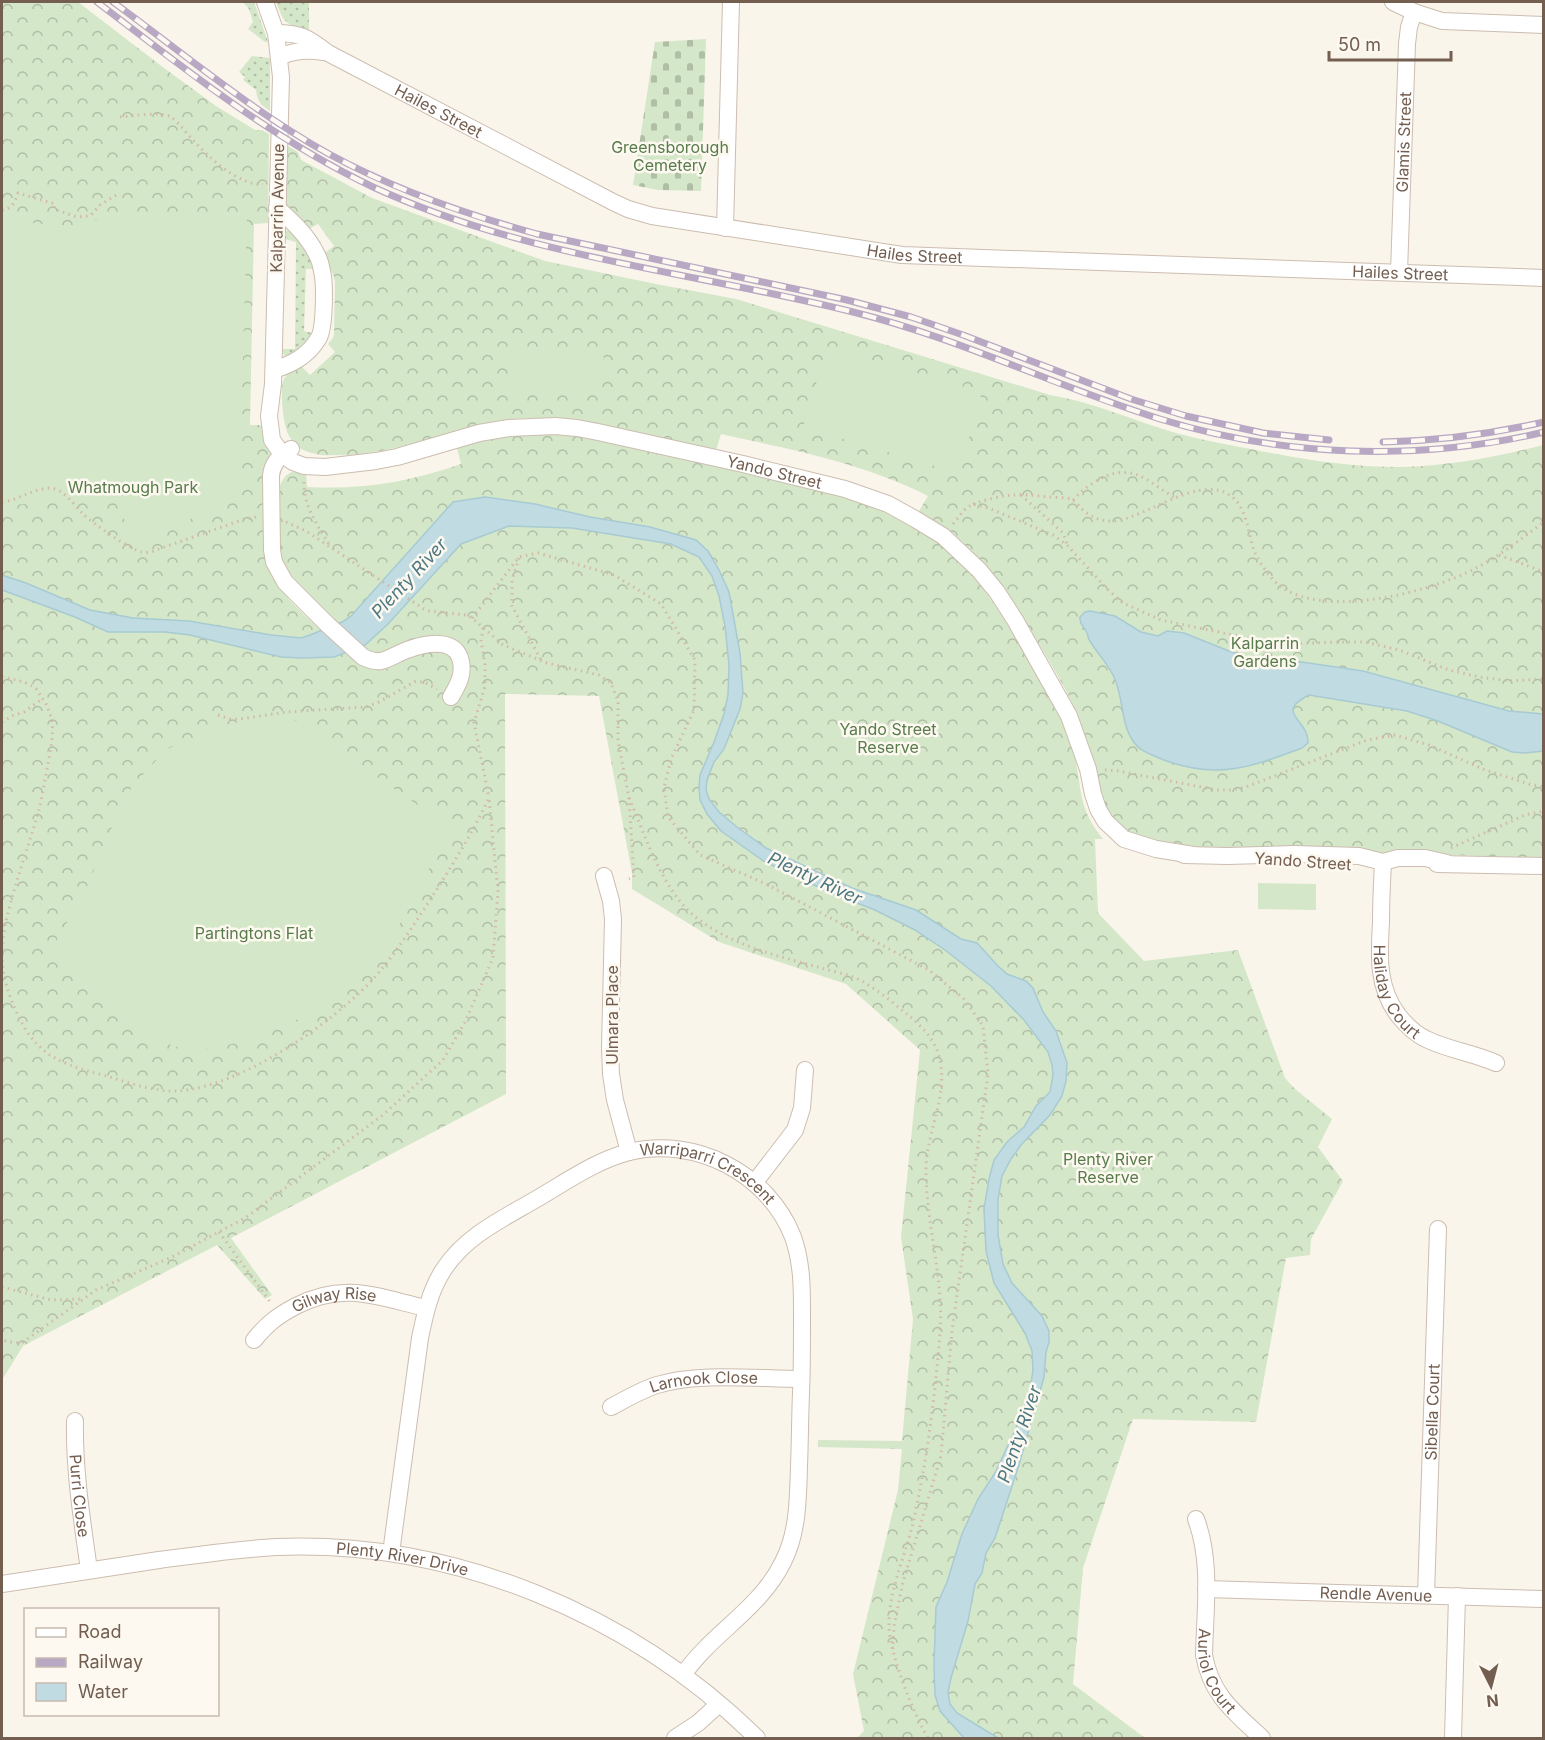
<svg xmlns="http://www.w3.org/2000/svg" width="1545" height="1740" viewBox="0 0 1545 1740" font-family="Inter,sans-serif">
	<style>
		.grass { fill: url(#grass-dots) }
		.forest { fill: url(#forest-crowns) }
		.cemetery { fill: url(#cemetery-stones) }
		.pitch { fill: #d4e7c9 }
		.water { fill: #c0dce2; stroke: #a7cad3; stroke-width: 1.5 }
		.lines { fill: none; stroke-linecap: round; stroke-linejoin: round }
		.minor-casing { stroke: #ccbdb0; stroke-width: 18 }
		.path { stroke: #d2baa7; stroke-width: 3; stroke-dasharray: 1.5 4.5; stroke-linecap: butt }
		.minor { stroke: #fff; stroke-width: 16 }
		.rail-casing { stroke: #b8a8c4; stroke-width: 7 }
		.rail { stroke: #fdf9f0; stroke-width: 4.5; stroke-dasharray: 14; stroke-linecap: butt }
		.labels { text-anchor: middle; dominant-baseline: central; stroke-width: 5; stroke-linejoin: round; paint-order: stroke }
		.street-label { font-size: 16px; fill: #735e50; stroke: #fdf9f0 }
		.park-label { font-size: 16px; fill: #587c4c; stroke: #fdf9f0 }
		.water-label { font-size: 18px; font-style: italic; fill: #4c7883; stroke: #fdf9f0 }
	</style>
	<defs>
		<pattern id="grass-dots" width="8" height="8" patternUnits="userSpaceOnUse" patternTransform="scale(1.5)"><rect width="8" height="8" fill="#d4e7c9"/><path d="M2 2h.1M6 6h.1" fill="none" stroke="#b0bea6" stroke-width="1.8" stroke-linecap="round"/></pattern>
		<pattern id="forest-crowns" width="20" height="18" patternUnits="userSpaceOnUse" patternTransform="scale(1.5)"><rect width="20" height="18" fill="#d4e7c9"/><path d="M2 6a3 3 0 1 1 6 0M12 15a3 3 0 1 1 6 0" fill="none" stroke="#b0bea6"/></pattern>
		<pattern id="cemetery-stones" width="16" height="16" patternUnits="userSpaceOnUse" patternTransform="scale(1.5)"><rect width="16" height="16" fill="#d4e7c9"/><path d="M2 7V4a2 2 0 0 1 4 0v3zM10 15v-3a2 2 0 0 1 4 0v3z" fill="#b0bea6"/></pattern>
	</defs>
	<rect width="100%" height="100%" fill="#faf5ea"/>
	<g class="grass">
		<polygon points="243,2 254,2 268,42 265,42 248,29 253,22 249,9"/>
		<path d="M276 2H309V31C286 23 285 26 276 2Z"/>
		<path d="M252 56 270 58V111C261 105 257 101 256 90L243 80 245 77 239 72Z"/>
		<path d="M287 230 297 236 314 267 313 269H306L304 331 312 333 313 335 292 356C286 357 284 356 282 351V349H295L296 242 285 239 284 233Z"/>
	</g>
	<g class="forest">
		<path d="M2 2H78L164 68 216 106 255 130H262L269 134 268 223 254 224 250 425H265V441L270 453 265 471V558C276 595 310 619 337 644L283 563 280 553V486C286 471 292 471 306 471L307 487C363 490 409 482 461 464L457 448C492 431 553 433 591 438 652 452 713 465 773 480 829 494 887 504 934 539 983 576 1013 632 1042 684 1054 705 1067 727 1073 750 1083 787 1076 806 1103 839H1095L1098 913 1144 961 1238 950 1285 1078 1295 1089 1332 1119 1318 1147 1343 1181 1311 1239 1310 1255 1286 1258 1256 1422 1133 1419 1083 1568 1073 1684 1145 1738H857L864 1731 853 1674 898 1490 902 1449 818 1447V1440L902 1441 913 1319 901 1237 920 1050 846 984 719 942 632 889V873L599 696 505 694 506 1094 231 1238 272 1295 265 1299 217 1245 23 1346 2 1380Z"/>
		<path d="M286 145 298 152 301 160 372 198 545 261 656 284 736 299 1050 395C1094 402 1134 421 1176 433 1202 440 1229 445 1256 450 1304 460 1351 467 1400 467 1448 466 1497 457 1543 445V858L1199 847 1161 845 1141 842 1109 819 1080 727C1077 707 1061 682 1051 664 1023 617 995 571 954 534 944 525 930 519 919 511L928 496C863 463 792 450 721 434L716 450C685 444 653 437 622 430 586 423 550 415 513 419 452 426 396 457 334 455 328 455 322 456 316 454 287 449 284 427 282 402 282 394 280 383 286 376 290 371 296 369 301 366L310 375 335 352 328 344 333 338 334 334 335 281 333 274 322 255 334 246 318 224 309 229 285 204Z"/>
	</g>
	<polygon class="cemetery" points="706,39 701,191 658,190 633,185 655,42"/>
	<g class="pitch">
		<polygon points="104,218 247,220 239,493 139,547 108,489 87,501 8,505 8,499 2,499 2,219 71,228"/>
		<polygon points="501,347 604,352 602,392 507,388 508,362 501,361"/>
		<polygon points="827,347 982,392 959,473 803,427"/>
		<path d="M286 714 451 828C437 854 422 881 408 908 395 932 383 956 363 976 330 1010 230 1057 182 1048 138 1040 76 981 55 943L86 889 122 803 134 784 167 749 223 725Z"/>
		<polygon points="1258,883 1316,884 1316,910 1258,909"/>
	</g>
	<g class="water">
		<polygon points="485,497 535,504 590,517 650,527 696,540 708,551 719,570 729,592 740,653 743,693 740,709 724,749 714,762 707,780 706,790 709,799 719,812 737,827 766,848 852,888 916,910 961,939 977,943 998,966 1007,974 1026,981 1033,988 1043,1012 1056,1031 1067,1063 1066,1081 1062,1096 1050,1115 1021,1145 1011,1159 1002,1176 998,1199 998,1235 1003,1264 1012,1283 1042,1316 1049,1331 1049,1342 1046,1352 1044,1377 1019,1465 995,1538 986,1553 982,1573 975,1584 968,1621 951,1678 948,1692 950,1704 957,1713 998,1738 964,1738 940,1711 935,1695 934,1665 936,1607 947,1582 962,1534 978,1499 995,1473 1018,1424 1030,1390 1033,1370 1032,1351 1025,1333 994,1283 986,1251 984,1209 989,1179 994,1160 1007,1142 1024,1127 1036,1106 1050,1092 1053,1074 1052,1065 1048,1052 1024,1020 991,986 945,950 915,930 875,910 831,893 765,862 721,831 707,814 700,800 699,787 700,775 714,742 724,714 728,695 729,665 725,626 719,596 712,576 699,557 671,544 572,528 509,526 461,544 388,624 365,645 334,657 302,658 281,657 190,635 165,632 108,632 75,617 2,590 2,575 26,583 90,610 133,618 189,621 271,635 301,638 310,635 342,622 351,616 453,502"/>
		<path d="M1090 611 1115 616 1141 632 1158 636 1167 631 1184 633 1254 661 1288 660 1363 671 1509 711 1543 714V751L1525 753 1512 752 1438 721 1407 711 1309 695C1273 713 1309 719 1308 743L1302 748C1251 767 1218 780 1164 760 1153 755 1140 752 1133 741 1120 722 1124 696 1113 675 1107 663 1097 653 1090 641 1087 638 1089 637 1087 633 1084 626 1079 625 1080 617L1085 612Z"/>
	</g>
	<g class="lines">
		<defs>
			<g id="minor">
				<path id="s1" d="M265 2 276 33 281 77 273 384 269 416 272 440 282 454 293 462 304 466 325 467 376 461 397 457 479 433 509 428 555 426 577 428 598 432 743 464 845 489 888 504 915 519 943 536 979 570 997 592 1015 620 1069 716 1088 769 1093 794 1098 809 1105 821 1124 839 1156 849 1193 855"/>
				<polyline points="1393,2 1414,12 1442,21 1544,25"/>
				<path id="s2" d="M276 33C302 33 308 38 328 53L613 202 628 209 652 216 902 255 1544 278"/>
				<path d="M279 57C295 50 307 50 324 52"/>
				<polyline points="725,228 731,2"/>
				<path id="s3" d="M1399 272 1407 44 1409 27 1414 12"/>
				<path d="M274 370C292 364 308 356 318 339 325 330 325 283 322 271 321 265 319 258 316 253 307 235 292 221 277 208"/>
				<path d="M291 449C280 455 272 463 271 476L272 550 274 562 285 582 328 625 363 657C369 660 374 662 381 661 390 659 398 653 407 650 423 644 453 637 460 658 465 673 458 685 451 697"/>
				<polyline points="1184,855 1228,856 1294,854 1359,856 1383,862 1398,858 1425,858 1447,863"/>
				<path id="s4" d="M1383 862C1382 882 1381 902 1381 922 1379 956 1377 987 1398 1015 1406 1025 1415 1034 1426 1039 1448 1050 1474 1053 1496 1063"/>
				<polyline points="1437,864 1544,866"/>
				<polyline points="604,876 611,901 613,919 610,1048 611,1074 615,1100 629,1152"/>
				<polyline points="755,1182 795,1130 802,1108 805,1070"/>
				<path id="s5" d="M254 1340C267 1324 277 1316 296 1306 345 1281 377 1297 426 1308"/>
				<path id="s6" d="M611 1407C626 1399 641 1390 657 1385 698 1372 758 1379 801 1379"/>
				<path id="s7" d="M75 1421C74 1471 82 1520 89 1570"/>
				<path id="s8" d="M1196 1519C1212 1562 1205 1609 1204 1655 1211 1695 1234 1712 1262 1738"/>
				<path id="s9" d="M391 1553 420 1338C425 1314 430 1290 444 1269 465 1237 500 1220 533 1201 563 1184 594 1161 629 1152 695 1136 768 1173 793 1237 803 1265 802 1294 802 1324 802 1347 802 1370 801 1393 800 1417 800 1442 799 1466 798 1499 798 1533 783 1562 760 1609 712 1633 683 1675"/>
				<path id="s10" d="M2 1584C54 1576 106 1568 159 1560 198 1555 237 1549 276 1547 454 1540 631 1614 757 1738"/>
				<path id="s11" d="M1206 1589 1544 1599"/>
				<path id="s12" d="M1426 1595 1438 1229"/>
				<polyline points="675,1738 698,1723 719,1704"/>
				<polyline points="1453,1738 1457,1596"/>
			</g>
		</defs>
		<use href="#minor" class="minor-casing"/>
		<g class="path">
			<path d="M120 117C132 116 161 111 171 117 179 123 187 134 194 141 208 157 241 187 263 184"/>
			<path d="M2 210C12 209 15 202 18 193L55 204 54 209 77 217 87 216 91 215 100 205 118 194"/>
			<path d="M304 482C304 508 317 524 330 546"/>
			<polyline points="1021,495 1063,533 1067,544"/>
			<path d="M1073 500C1088 484 1112 467 1135 474 1147 478 1163 491 1175 498"/>
			<path d="M2 502C18 501 40 484 55 489 68 494 74 505 83 514 92 523 131 550 142 552 147 553 152 552 156 550L242 520 256 517"/>
			<path d="M973 504C1004 494 1016 493 1049 497 1056 498 1065 497 1071 499 1075 501 1078 505 1081 508 1090 517 1101 522 1114 521 1145 518 1196 477 1226 493 1248 504 1247 533 1255 553 1259 561 1264 569 1270 576 1307 625 1430 593 1476 568 1500 556 1522 538 1544 522"/>
			<polyline points="286,522 306,531 424,609 429,611 466,615 472,618 503,645 547,663 599,675 611,683 618,701 618,740 629,798 634,877 629,879"/>
			<polyline points="953,524 964,510 973,504 986,507 1053,535 1067,545 1106,588 1123,603 1161,620 1271,643 1290,644 1338,642 1365,642 1399,650 1449,670 1479,677 1509,681 1544,679"/>
			<polyline points="1499,555 1544,572"/>
			<polyline points="519,558 512,580 512,606 541,660"/>
			<polyline points="472,618 519,557 538,553 614,575 661,604 695,660 694,710 671,759 664,788 668,817 700,855 766,884 929,970 964,999 983,1026 988,1074 952,1331 941,1456 903,1582 894,1626 893,1649"/>
			<polyline points="483,628 481,641 485,663 485,686 474,723 489,798"/>
			<path d="M2 677C12 679 26 681 35 688 37 689 39 694 41 696 43 700 47 704 48 709 57 728 50 750 47 769 44 784 42 799 38 813 31 839 21 865 14 891 8 911 2 934 2 955 2 970 6 986 11 999 31 1051 52 1062 103 1075 127 1082 153 1092 177 1091 239 1088 335 1022 375 977 395 954 412 928 428 903 450 869 472 834 489 798L498 892 493 958 465 1022 443 1060 383 1115 245 1218 172 1257 96 1290 23 1342 15 1343 2 1340"/>
			<polyline points="218,715 230,719 240,719 286,712 366,707 379,702 416,681 426,683 437,689"/>
			<polyline points="2,722 14,715 24,712 42,699"/>
			<polyline points="1105,770 1118,771 1217,790 1230,790 1246,787 1367,740 1395,735 1429,745 1485,770 1529,784 1544,787"/>
			<path d="M629 798C646 837 663 893 698 919 732 945 777 956 818 967 830 971 844 973 856 978 874 987 891 1001 907 1014 919 1024 933 1037 938 1053 951 1093 926 1130 926 1170 926 1225 944 1278 940 1333 935 1396 927 1461 913 1523 905 1557 888 1592 889 1627 890 1655 914 1715 928 1738"/>
			<polyline points="1451,848 1525,815 1544,811"/>
			<polyline points="219,1232 271,1303"/>
			<polyline points="2,1287 51,1300 82,1299"/>
		</g>
		<use href="#minor" class="minor"/>
		<defs>
			<g id="rail">
				<path d="M97 2C185 69 272 139 373 187 524 257 693 272 853 312 959 338 1057 387 1160 419 1283 457 1418 462 1544 432"/>
				<path d="M113 2C184 54 252 111 329 154 395 190 465 214 537 234L847 300 911 317 963 335 1131 399 1186 416 1263 433 1329 440"/>
				<path d="M1383 442C1437 441 1491 434 1544 422"/>
			</g>
		</defs>
		<use href="#rail" class="rail-casing"/>
		<use href="#rail" class="rail"/>
	</g>
	<g class="labels">
		<g class="street-label">
			<text stroke="none"><textPath href="#s2" startOffset="182">Hailes Street</textPath></text>
			<text stroke="none"><textPath href="#s3" startOffset="130">Glamis Street</textPath></text>
			<text transform="translate(277 208) rotate(-89)">Kalparrin Avenue</text>
			<text stroke="none"><textPath href="#s2" startOffset="686">Hailes Street</textPath></text>
			<text stroke="none"><textPath href="#s2" startOffset="1172">Hailes Street</textPath></text>
			<text stroke="none"><textPath href="#s1" startOffset="963">Yando Street</textPath></text>
			<text transform="translate(1303 861) rotate(4)">Yando Street</text>
			<text stroke="none"><textPath href="#s4" startOffset="134">Haliday Court</textPath></text>
			<text transform="translate(612 1015) rotate(-90)">Ulmara Place</text>
			<text stroke="none"><textPath href="#s9" startOffset="597">Warriparri Crescent</textPath></text>
			<text stroke="none"><textPath href="#s5" startOffset="94">Gilway Rise</textPath></text>
			<text stroke="none"><textPath href="#s6" startOffset="98">Larnook Close</textPath></text>
			<text stroke="none"><textPath href="#s12" startOffset="183">Sibella Court</textPath></text>
			<text stroke="none"><textPath href="#s7" startOffset="75">Purri Close</textPath></text>
			<text stroke="none"><textPath href="#s10" startOffset="404">Plenty River Drive</textPath></text>
			<text stroke="none"><textPath href="#s11" startOffset="170">Rendle Avenue</textPath></text>
			<text stroke="none"><textPath href="#s8" startOffset="156">Auriol Court</textPath></text>
		</g>
		<g class="park-label">
			<text x="670" y="147">Greensborough<tspan x="670" dy="18">Cemetery</tspan></text>
			<text x="133" y="487">Whatmough Park</text>
			<text x="1265" y="643">Kalparrin<tspan x="1265" dy="18">Gardens</tspan></text>
			<text x="888" y="729">Yando Street<tspan x="888" dy="18">Reserve</tspan></text>
			<text x="254" y="933">Partingtons Flat</text>
			<text x="1108" y="1159">Plenty River<tspan x="1108" dy="18">Reserve</tspan></text>
		</g>
		<g class="water-label">
			<text transform="translate(409 578) rotate(-47)">Plenty River</text>
			<text transform="translate(815 878) rotate(25)">Plenty River</text>
			<text transform="translate(1019 1434) rotate(-71)">Plenty River</text>
		</g>
	</g>
	<rect width="1545" height="1740" fill="none" stroke="#735e50" stroke-width="6"/>
	<rect x="24" y="1608" width="195" height="108" fill="#fdf9f0" stroke="#c6bbb0" stroke-width="1.5"/>
	<rect x="36" y="1628" width="30" height="9" fill="#ffffff" stroke="#c6bbb0" stroke-width="1.5"/>
	<text x="78" y="1638" font-size="18" fill="#735e50">Road</text>
	<rect x="36" y="1658" width="30" height="9" fill="#b8a8c4" stroke="#c6bbb0" stroke-width="1.5"/>
	<text x="78" y="1668" font-size="18" fill="#735e50">Railway</text>
	<rect x="36" y="1683" width="30" height="18" fill="#c0dce2" stroke="#c6bbb0" stroke-width="1.5"/>
	<text x="78" y="1698" font-size="18" fill="#735e50">Water</text>
	<g transform="translate(1491 1686) rotate(174)" stroke="#fdf9f0" stroke-width="4.5" paint-order="stroke">
	<path d="M0-4.5L10 22L0 15L-10 22Z" fill="#735e50"/>
	<text y="-9" font-size="16" font-weight="bold" text-anchor="middle" fill="#735e50">N</text>
	</g>
	<path d="M1329 51v9h122v-9" fill="none" stroke="#735e50" stroke-width="3"/>
	<text x="1338" y="51" font-size="18" fill="#735e50" stroke="#fdf9f0" stroke-width="4.5" paint-order="stroke">50 m</text>
</svg>
